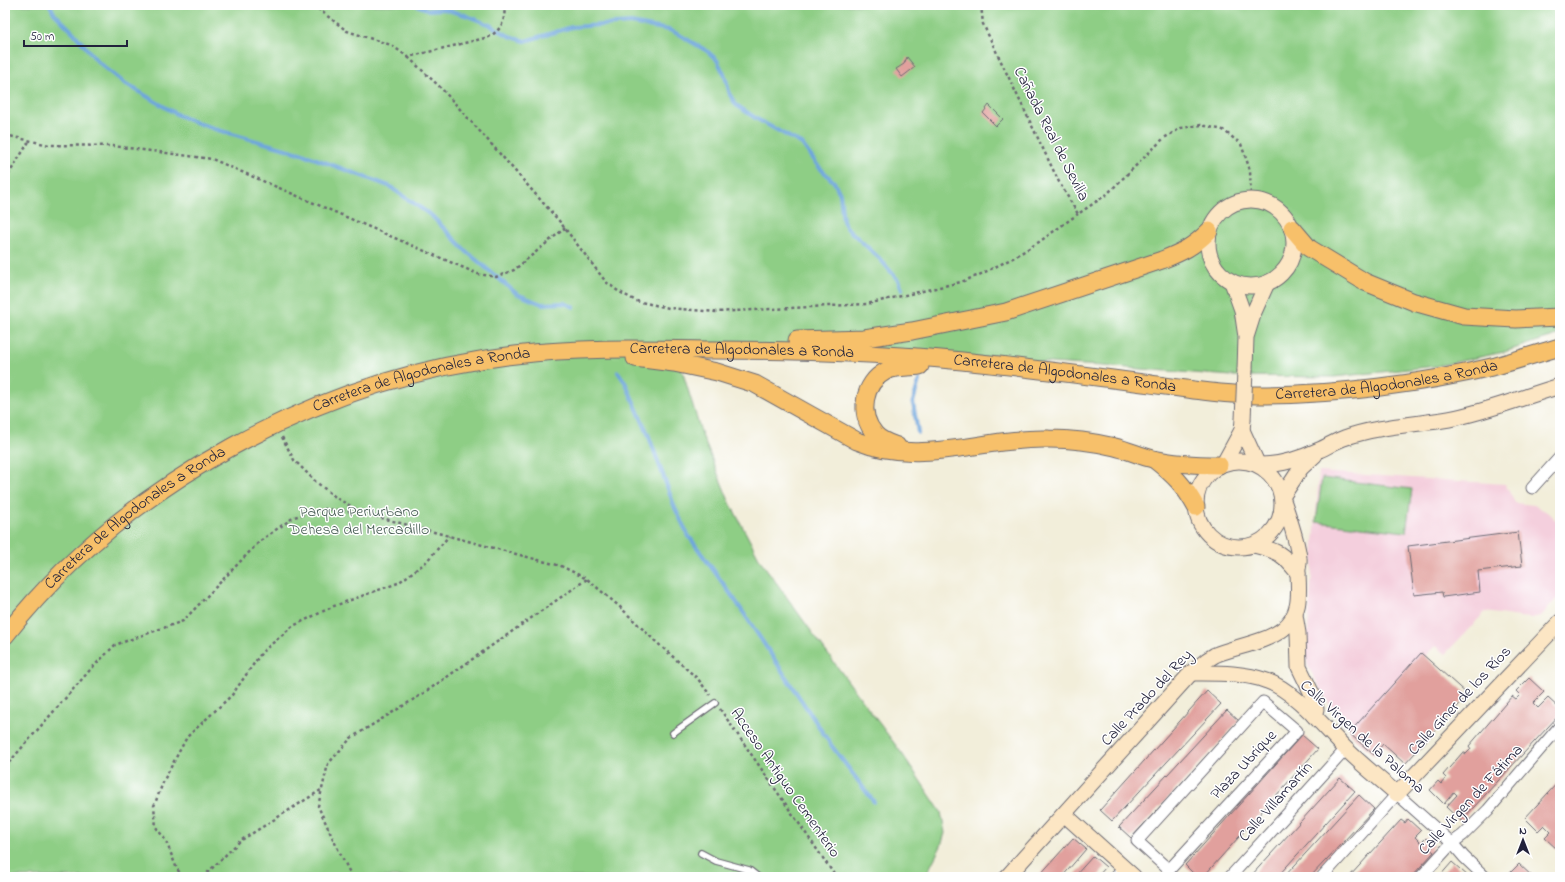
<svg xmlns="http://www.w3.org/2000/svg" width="1565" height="882" viewBox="0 0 1565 882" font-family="'Indie Flower',sans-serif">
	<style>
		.built { fill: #f4cfdd }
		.green { fill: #8ece85; stroke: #587860 }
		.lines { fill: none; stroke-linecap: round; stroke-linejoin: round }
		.stream { stroke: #6ea6dd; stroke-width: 4 }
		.building { fill: #e1a09d }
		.lane-casing { stroke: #6b6973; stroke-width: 8 }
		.street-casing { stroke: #6b6973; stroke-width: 13 }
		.secondary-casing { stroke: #6b6973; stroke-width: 17 }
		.primary-casing { stroke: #6b6973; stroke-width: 19 }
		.path { stroke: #6b6973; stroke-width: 2.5; stroke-dasharray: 3 3; stroke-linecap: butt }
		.lane { stroke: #fff; stroke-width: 5.5 }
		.street { stroke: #fff; stroke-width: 11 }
		.secondary { stroke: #fce6c4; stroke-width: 15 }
		.primary { stroke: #f7c06b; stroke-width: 17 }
		.secondary-bridge-casing { stroke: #6b6973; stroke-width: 17; stroke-linecap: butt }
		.secondary-bridge { stroke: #fce6c4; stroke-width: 15 }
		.labels { text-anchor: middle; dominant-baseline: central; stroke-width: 3; stroke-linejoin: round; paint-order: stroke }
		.street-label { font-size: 16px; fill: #22223b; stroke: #fff }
		.park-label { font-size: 16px; fill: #485e55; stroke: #fff }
	</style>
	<rect width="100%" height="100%" fill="#fff"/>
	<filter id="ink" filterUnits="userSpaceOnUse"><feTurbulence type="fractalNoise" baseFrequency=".025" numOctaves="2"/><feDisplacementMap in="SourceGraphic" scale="8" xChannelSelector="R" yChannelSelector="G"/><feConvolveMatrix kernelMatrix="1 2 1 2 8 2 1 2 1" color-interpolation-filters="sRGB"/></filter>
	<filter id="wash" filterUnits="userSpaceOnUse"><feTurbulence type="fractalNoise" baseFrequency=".012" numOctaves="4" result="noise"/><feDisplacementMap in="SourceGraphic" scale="16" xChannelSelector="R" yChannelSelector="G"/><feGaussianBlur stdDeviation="0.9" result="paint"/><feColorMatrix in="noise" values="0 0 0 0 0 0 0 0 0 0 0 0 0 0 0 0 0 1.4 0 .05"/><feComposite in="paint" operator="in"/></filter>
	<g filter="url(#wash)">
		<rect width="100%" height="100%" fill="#f2eeda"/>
		<polygon class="built" points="1319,472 1505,484 1515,503 1534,505 1547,512 1560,524 1560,595 1541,616 1531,618 1520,617 1485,612 1445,654 1435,646 1425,656 1421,653 1349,733 1349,725 1341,722 1328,702 1308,666 1306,657"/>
		<g class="green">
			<polygon points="5,5 1560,5 1560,334 1504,352 1437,366 1334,377 1232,376 1102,366 673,341 702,435 729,501 760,560 824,649 903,755 941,812 945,833 941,846 925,877 5,877"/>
			<polygon points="1322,478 1412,489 1406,532 1316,522"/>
		</g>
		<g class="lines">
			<g class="stream">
				<polyline points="50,5 54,13 74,33 97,61 123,82 178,115 192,121 218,130 300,153 389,186 432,216 467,252 517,294 542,304 564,303 574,307"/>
				<polyline points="416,5 429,10 444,9 465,15 490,25 509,36 525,41 572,27 631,23 669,30 678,34 707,51 717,60 725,76 730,95 736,105 757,119 802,144 818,166 834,182 840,194 843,221 847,228 880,259 898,280 902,289"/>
				<polyline points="618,372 625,382 648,434 675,508 688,535 735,600 831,745 874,802"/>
				<polyline points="918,433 913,402 919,380"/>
			</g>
		</g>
		<g id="blocks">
			<g class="building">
				<polygon points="907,57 915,67 902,77 896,69 904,64"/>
				<polygon points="989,105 1003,119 996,126 983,113"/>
				<polygon points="1518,532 1522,566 1478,571 1480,592 1443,597 1442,592 1414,595 1408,546"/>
				<polygon points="1421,653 1468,695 1405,764 1383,744 1374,755 1349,733"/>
				<polygon points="1529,678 1544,692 1533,703 1538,708 1548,698 1560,709 1560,714 1461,821 1446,807 1457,795 1454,792 1444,804 1430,790 1438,781 1441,784 1446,778 1443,775 1463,752 1466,754 1471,749 1469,746 1512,696 1516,699 1520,695 1516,691"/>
				<polygon points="1207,691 1221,704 1112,821 1100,810"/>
				<polygon points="1227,710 1239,721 1131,838 1119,827"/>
				<polygon points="1302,735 1318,749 1203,877 1197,877 1185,865"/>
				<polygon points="1340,778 1355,791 1277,877 1250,877"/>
				<polygon points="1560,780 1560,849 1559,851 1545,838 1551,832 1544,825 1538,831 1525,818"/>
				<polygon points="1359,795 1374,809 1310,877 1284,877"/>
				<polygon points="1408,819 1421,831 1415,837 1421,843 1426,838 1434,845 1430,849 1434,852 1411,877 1349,877 1401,820 1405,823"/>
				<polygon points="1073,838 1086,849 1062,877 1038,877"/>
				<polygon points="1093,856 1106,867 1097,877 1074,877"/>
				<polygon points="1452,862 1469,877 1439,877"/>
				<polygon points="1519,864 1533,877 1506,877"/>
			</g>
		</g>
	</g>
	<g filter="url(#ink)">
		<use href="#blocks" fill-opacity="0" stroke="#6b6973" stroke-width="1"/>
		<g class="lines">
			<defs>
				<g id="lane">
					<polyline points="673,733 715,703"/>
					<polyline points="701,853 716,861 749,870 758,877"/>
				</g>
				<g id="street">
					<polyline points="1532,488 1560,457"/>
					<polygon points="1263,702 1297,731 1169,870 1137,841"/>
					<polyline points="1116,877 1124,868"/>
					<polyline points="1230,877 1346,749"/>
					<polyline points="1322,877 1397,794 1452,843 1464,857 1485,877"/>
					<polyline points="1421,877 1452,843 1463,835 1488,810 1560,726"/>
				</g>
				<g id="secondary">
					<circle cx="1251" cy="243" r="43"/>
					<polyline points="1232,282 1242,310 1246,337 1245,370"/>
					<polyline points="1247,334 1254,312 1267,283"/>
					<polyline points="1242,430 1257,463"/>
					<circle cx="1239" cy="504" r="43"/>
					<polyline points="1224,463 1242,430 1243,420"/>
					<path d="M1261 465C1282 465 1300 459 1319 450 1327 447 1335 441 1344 438 1377 426 1414 425 1449 419 1486 412 1523 397 1560 386"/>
					<polyline points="1282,497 1301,468 1315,455"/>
					<path d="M1254 545C1278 551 1282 553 1298 573"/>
					<polyline points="1295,615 1298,633 1299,667 1314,698 1316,709 1314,716"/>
					<path d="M1191 673C1216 673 1243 672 1267 681 1294 690 1324 727 1345 748 1361 764 1380 779 1397 794L1560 622"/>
					<polyline points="1064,814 1134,877"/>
					<path d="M1007 877 1191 673 1207 660 1215 655C1234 647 1267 642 1283 629 1301 615 1299 594 1298 574 1297 569 1300 563 1299 558 1297 539 1289 518 1283 500"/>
				</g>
				<g id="primary">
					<polyline points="1292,228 1309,248 1365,282 1414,302 1464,316 1516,319 1560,317"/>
					<path d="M797 340 864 338 912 331 1006 312 1162 260C1182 252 1193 247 1209 231"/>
					<path d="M635 358 674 363 717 372 755 384 857 441C919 467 985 437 1049 439 1072 439 1094 442 1115 447 1128 450 1140 456 1153 459 1175 464 1197 465 1219 465"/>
					<path d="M897 446C889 443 881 441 875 434 858 414 863 383 886 371 897 366 909 368 920 366"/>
					<path d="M1155 460C1174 475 1184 485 1196 507"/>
					<path id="s1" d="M5 636C126 482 321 378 515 355 581 347 647 349 713 350 796 350 879 353 962 361 1022 367 1083 375 1143 383 1181 388 1220 395 1258 395 1335 395 1422 384 1496 366 1518 360 1539 353 1560 347"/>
				</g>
			</defs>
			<use href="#lane" class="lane-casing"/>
			<use href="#street" class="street-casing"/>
			<use href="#secondary" class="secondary-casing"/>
			<use href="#primary" class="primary-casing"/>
			<g class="path">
				<path d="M313 5 347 31 391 45 408 57 489 37C504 27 504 22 505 5"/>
				<polyline points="981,5 983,24 1059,182 1078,214 1106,195 1164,138 1181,128 1201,125 1223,130 1241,144 1250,170 1251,199"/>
				<polyline points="408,57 441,88 493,146 560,222 606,282 618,291 636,301 669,308 716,312 867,304 961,282 979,275 1013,258 1039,242 1078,214"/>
				<polyline points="5,135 49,145 113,146 212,159 478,274 496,277 514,270 565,228"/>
				<polyline points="5,180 30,140"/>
				<polyline points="282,437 294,460 316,482 338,499 363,513 561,566 587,579 620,607 654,640 698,679 710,695"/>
				<polyline points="720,709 836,877"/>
				<polyline points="5,767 90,670 115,645 183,621 260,541 294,517 325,509 360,512"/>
				<polyline points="183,877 177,869 166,841 156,827 154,806 164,780 187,737 232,695 262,652 293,626 334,606 398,583 425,563 449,536"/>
				<polyline points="203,877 240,841 321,790"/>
				<polyline points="352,877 334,841 318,806 328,764 351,738 424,693 587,579"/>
			</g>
			<use href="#lane" class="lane"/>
			<use href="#street" class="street"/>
			<use href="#secondary" class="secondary"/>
			<use href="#primary" class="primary"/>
			<defs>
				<polyline id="secondary-bridge" points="1243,420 1245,370"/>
			</defs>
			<use href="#secondary-bridge" class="secondary-bridge-casing"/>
			<use href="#secondary-bridge" class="secondary-bridge"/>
		</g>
	</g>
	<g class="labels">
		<g class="street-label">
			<text transform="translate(1051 134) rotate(63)">Cañada Real de Sevilla</text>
			<text stroke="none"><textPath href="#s1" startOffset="824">Carretera de Algodonales a Ronda</textPath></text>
			<text stroke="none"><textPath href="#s1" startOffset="1148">Carretera de Algodonales a Ronda</textPath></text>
			<text stroke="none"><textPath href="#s1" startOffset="1472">Carretera de Algodonales a Ronda</textPath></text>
			<text stroke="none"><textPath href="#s1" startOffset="500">Carretera de Algodonales a Ronda</textPath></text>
			<text stroke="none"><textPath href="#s1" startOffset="177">Carretera de Algodonales a Ronda</textPath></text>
			<text transform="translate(1147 698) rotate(-47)">Calle Prado del Rey</text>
			<text transform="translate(1460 701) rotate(-47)">Calle Giner de los Ríos</text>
			<text transform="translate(1362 737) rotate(42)">Calle Virgen de la Paloma</text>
			<text transform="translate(1244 765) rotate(-47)">Plaza Ubrique</text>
			<text transform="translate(785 783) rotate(55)">Acceso Antiguo Cementerio</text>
			<text transform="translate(1471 800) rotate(-47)">Calle Virgen de Fátima</text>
			<text transform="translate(1276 802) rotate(-48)">Calle Villamartín</text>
		</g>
		<g class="park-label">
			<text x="359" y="512">Parque Periurbano<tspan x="359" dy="18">Dehesa del Mercadillo</tspan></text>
		</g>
	</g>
	<rect width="1565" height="882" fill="none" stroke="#fff" stroke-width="20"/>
	<g transform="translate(1523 840)" stroke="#ffffff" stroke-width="3" paint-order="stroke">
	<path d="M0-3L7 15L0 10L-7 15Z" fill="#22223b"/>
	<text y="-6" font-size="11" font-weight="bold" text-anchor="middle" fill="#22223b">N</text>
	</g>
	<path d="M24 40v6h103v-6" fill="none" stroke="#22223b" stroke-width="2"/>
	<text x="30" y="40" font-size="12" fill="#22223b" stroke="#ffffff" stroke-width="3" paint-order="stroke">50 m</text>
</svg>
